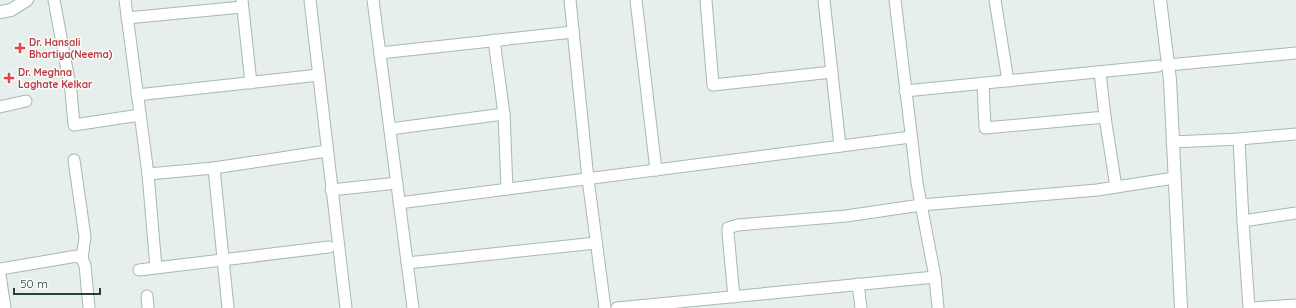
<svg xmlns="http://www.w3.org/2000/svg" width="1296" height="308" viewBox="0 0 1296 308" font-family="Quicksand,sans-serif">
	<style>
		.lines { fill: none; stroke-linecap: round; stroke-linejoin: round }
		.minor-casing { stroke: #a8b8b2; stroke-width: 13 }
		.tertiary-casing { stroke: #a8b8b2; stroke-width: 14 }
		.minor { stroke: #fff; stroke-width: 11 }
		.tertiary { stroke: #fff; stroke-width: 12 }
		.health-dot { fill: #e0444e; stroke: #f7fbf9; stroke-width: 1.5 }
		.labels { text-anchor: middle; dominant-baseline: central; stroke-width: 3; stroke-linejoin: round; paint-order: stroke }
		.health-label { font-size: 10px; font-weight: bold; fill: #be3a42; stroke: #f7fbf9; text-anchor: start }
	</style>
	<rect width="100%" height="100%" fill="#e6efeb"/>
	<g class="lines">
		<defs>
			<g id="minor">
				<polyline points="54,0 71,91 74,125 140,115"/>
				<polyline points="125,0 148,174 214,168 228,308"/>
				<polyline points="242,0 251,83"/>
				<polyline points="310,0 346,308"/>
				<polyline points="373,0 413,308"/>
				<polyline points="570,0 588,179 605,308"/>
				<polyline points="636,0 656,170"/>
				<polyline points="706,0 713,85 832,72"/>
				<polyline points="824,0 840,146"/>
				<polyline points="895,0 917,183 935,277 938,308"/>
				<polyline points="995,0 1008,81"/>
				<polyline points="127,18 242,7"/>
				<polyline points="494,40 504,114 507,189"/>
				<polyline points="380,53 573,32"/>
				<polyline points="1168,65 1296,53"/>
				<polyline points="983,83 985,128 1105,117 1100,72"/>
				<polyline points="905,91 1158,66"/>
				<polyline points="137,95 319,75"/>
				<polyline points="0,107 26,101"/>
				<polyline points="1105,117 1116,187"/>
				<polyline points="390,129 504,114"/>
				<polyline points="1239,139 1243,221 1249,308"/>
				<polyline points="1172,142 1239,139 1296,134"/>
				<polyline points="74,160 85,237 82,259"/>
				<polyline points="214,168 327,151"/>
				<polyline points="148,174 156,268"/>
				<polyline points="331,190 397,183"/>
				<polyline points="399,203 911,137"/>
				<polyline points="1243,221 1296,213"/>
				<polyline points="407,263 596,243"/>
				<polyline points="0,269 77,256 82,259 85,265 89,308"/>
				<polyline points="139,270 329,247"/>
				<polyline points="0,275 5,308"/>
				<polyline points="858,284 861,308"/>
				<polyline points="147,296 148,308"/>
				<polyline points="734,297 728,233 728,228 738,225 846,216 921,205 1097,190 1174,178"/>
				<polyline points="617,308 935,277"/>
				<polyline points="1252,308 1296,305"/>
			</g>
			<g id="tertiary">
				<polyline points="1160,0 1170,80 1181,308"/>
				<polyline points="0,12 11,10 27,0"/>
			</g>
		</defs>
		<use href="#minor" class="minor-casing"/>
		<use href="#tertiary" class="tertiary-casing"/>
		<use href="#minor" class="minor"/>
		<use href="#tertiary" class="tertiary"/>
	</g>
	<g class="health-dot">
		<path d="M18 42h4v4h4v4h-4v4h-4v-4h-4v-4h4z"/>
		<path d="M7 72h4v4h4v4h-4v4h-4v-4h-4v-4h4z"/>
	</g>
	<g class="labels">
		<g class="health-label">
			<text x="29" y="42">Dr. Hansali<tspan x="29" dy="12">Bhartiya(Neema)</tspan></text>
			<text x="18" y="72">Dr. Meghna<tspan x="18" dy="12">Laghate Kelkar</tspan></text>
		</g>
	</g>
	<path d="M14 288v6h86v-6" fill="none" stroke="#24423a" stroke-width="2"/>
	<text x="20" y="288" font-size="12" fill="#24423a" stroke="#f7fbf9" stroke-width="3" paint-order="stroke">50 m</text>
</svg>
